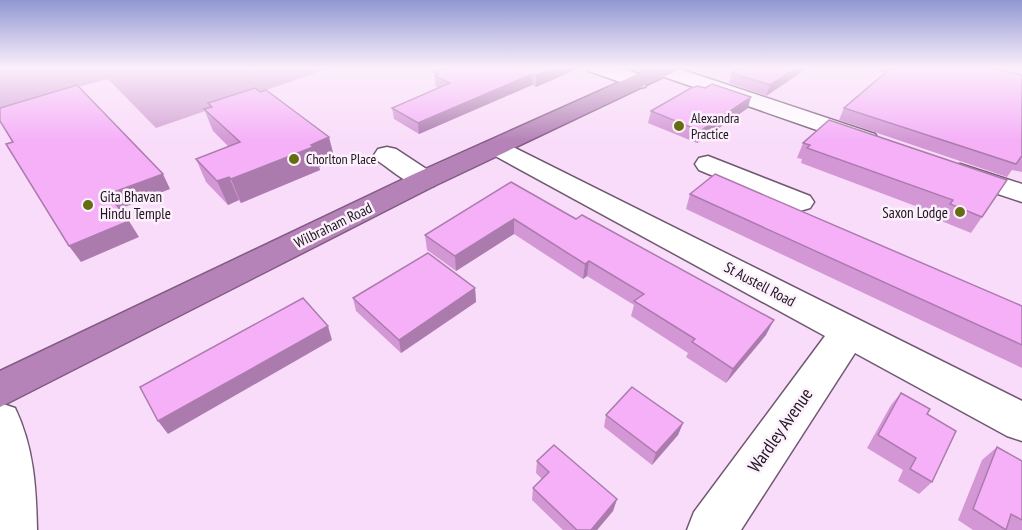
<svg xmlns="http://www.w3.org/2000/svg" width="1022" height="530" viewBox="0 0 1022 530" font-family="'PT Sans Narrow',sans-serif">
	<style>
		.green { fill: #d2a3d4 }
		.lines { fill: none; stroke-linecap: round; stroke-linejoin: round }
		.minor-casing { stroke: #705871; stroke-width: 3 }
		.highway-casing { stroke: #805c82; stroke-width: 3 }
		.minor { fill: #fff; fill-rule: evenodd }
		.highway { fill: #b583b7; fill-rule: evenodd }
		.wall { fill: #d397d5 }
		.shaded-wall { fill: #ac7bae }
		.building { fill: #f5b0f8; stroke: #ac7bae; stroke-width: 1.5 }
		.poi-dot { fill: #656d13; stroke: #fbf0fc; stroke-width: 2 }
		.labels { text-anchor: middle; dominant-baseline: central; stroke-width: 5; stroke-linejoin: round; paint-order: stroke }
		.far-poi-label { font-size: 14px; fill: #1f1520; stroke: #fbf0fc; text-anchor: start }
		.poi-label { font-size: 15px; fill: #1f1520; stroke: #fbf0fc; text-anchor: start }
		.street-label { font-size: 15px; fill: #1f1520; stroke: #fbf0fc }
		.near-street-label { font-size: 18px; fill: #1f1520; stroke: #fbf0fc }
	</style>
	<rect width="100%" height="100%" fill="#f9dcf9"/>
	<polygon class="green" points="0,67 333,67 156,128 108,79 0,108"/>
	<g class="lines">
		<defs>
			<g id="minor">
				<path d="M586 67C603 66 636 66 648 82L645 87 637 88 589 71Z"/>
				<polygon points="655,67 674,67 875,134 878,139 875,144 866,146 857,144 656,74 653,70"/>
				<polygon points="497,139 1022,401 1022,441 1007,436 855,353 741,530 687,530 694,512 825,336 488,152 484,147 488,142"/>
				<path d="M387 147 396 149 434 174 438 180 434 186C412 191 395 172 378 161L374 155 378 149Z"/>
				<polygon points="708,156 810,196 814,202 810,208 800,211 790,208 699,170 695,164 699,158"/>
				<polygon points="960,164 1022,184 1022,202 950,178 946,172 950,166"/>
				<path d="M0 403 15 408C34 448 36 487 37 530H0Z"/>
			</g>
			<polygon id="highway" points="653,67 679,67 676,71 434,186 0,407 0,371 414,174"/>
		</defs>
		<use href="#minor" class="minor-casing"/>
		<use href="#highway" class="highway-casing"/>
		<use href="#minor" class="minor"/>
		<use href="#highway" class="highway"/>
	</g>
	<g class="wall">
		<polygon points="449,67 582,67 536,87 532,85 419,134 394,119 392,108 438,88 436,87 434,72"/>
		<polygon points="809,67 766,96 729,83 732,73"/>
		<polygon points="880,67 987,67 1022,75 1022,172 1012,170 1007,177 839,120 844,108 885,73 878,71"/>
		<polygon points="1002,67 1022,67 1022,72"/>
		<polygon points="208,103 335,160 319,167 320,170 241,203 239,200 228,205 206,182 196,159 229,147 213,131 204,109 210,107"/>
		<polygon points="748,108 697,143 648,123 651,111"/>
		<polygon points="829,120 982,217 971,233 939,220 942,216 801,163 802,159 797,158 803,143"/>
		<polygon points="511,182 766,335 726,383 686,357 688,353 631,316 634,305 587,276 583,279 514,234 456,271 427,250 425,235"/>
		<polygon points="690,194 1022,306 1022,368 686,209"/>
		<polygon points="475,288 476,302 401,353 356,311 353,298"/>
		<polygon points="901,393 927,414 932,482 919,494 898,481 903,470 867,448 891,405"/>
		<polygon points="606,415 683,423 678,435 652,465 604,427"/>
		<polygon points="997,447 1022,461 1022,530 973,530 958,520 982,460"/>
		<polygon points="537,461 617,499 613,511 597,530 563,530 532,500 533,488 542,479 536,473"/>
	</g>
	<g class="shaded-wall">
		<polygon points="557,67 582,67 536,87 536,75"/>
		<polygon points="798,67 809,67 766,96 770,85"/>
		<polygon points="532,74 532,85 419,134 418,123"/>
		<polygon points="751,97 748,108 697,143 700,131"/>
		<polygon points="329,137 335,160 319,167 320,170 241,203 231,179"/>
		<polygon points="163,174 170,189 117,210 108,194"/>
		<polygon points="229,177 239,200 228,205 217,181"/>
		<polygon points="514,219 514,234 456,271 455,256"/>
		<polygon points="129,221 139,237 81,262 69,246"/>
		<polygon points="589,261 587,276 583,279 585,264"/>
		<polygon points="475,288 476,302 401,353 399,340"/>
		<polygon points="774,320 766,335 726,383 733,369"/>
		<polygon points="328,326 332,340 168,434 158,421"/>
		<polygon points="683,423 678,435 652,465 656,453"/>
		<polygon points="617,499 613,511 597,530 591,530"/>
	</g>
	<g class="building">
		<polygon points="449,67 557,67 536,75 532,74 418,123 392,108 450,83 435,76 438,74 434,72"/>
		<polygon points="743,67 798,67 770,85 732,73"/>
		<polygon points="892,67 987,67 1022,75 1022,157 1021,157 1016,164 844,108"/>
		<polygon points="712,84 751,97 700,131 651,111 691,88 698,86 705,88"/>
		<polygon points="77,85 163,174 108,194 129,221 69,246 6,144 13,142 0,121 0,108"/>
		<polygon points="255,88 260,92 266,90 329,137 311,145 313,147 231,179 229,177 217,181 196,159 240,142 204,109 212,107 208,103"/>
		<polygon points="829,120 1007,180 982,217 950,204 953,200 807,148 810,145 803,143"/>
		<polygon points="715,174 1022,306 1022,345 690,194"/>
		<polygon points="511,182 576,219 582,215 774,320 733,369 692,342 695,339 634,301 644,294 589,261 585,264 514,219 455,256 425,235"/>
		<polygon points="428,253 475,288 399,340 353,298"/>
		<polygon points="303,298 328,326 158,421 140,387"/>
		<polygon points="632,387 683,423 656,453 606,415"/>
		<polygon points="901,393 930,409 927,414 956,431 932,482 910,469 916,458 878,435"/>
		<polygon points="554,445 617,499 591,530 577,530 533,488 549,472 537,461"/>
		<polygon points="997,447 1022,461 1022,520 1011,514 1006,530 973,509"/>
	</g>
	<linearGradient id="sky" x2="0" y2="1"><stop stop-color="#9098d2"/><stop offset="0.48" stop-color="#fceffc"/><stop offset="1" stop-color="#fceffc" stop-opacity="0"/></linearGradient>
	<rect width="1022" height="141" fill="url(#sky)"/>
	<g class="poi-dot">
		<circle cx="679" cy="126" r="6"/>
		<circle cx="294" cy="159" r="6"/>
		<circle cx="88" cy="205" r="6"/>
		<circle cx="960" cy="212" r="6"/>
	</g>
	<g class="labels">
		<g class="far-poi-label">
			<text x="691" y="118">Alexandra<tspan x="691" dy="16">Practice</tspan></text>
			<text x="306" y="159">Chorlton Place</text>
		</g>
		<g class="poi-label">
			<text x="100" y="196">Gita Bhavan<tspan x="100" dy="17">Hindu Temple</tspan></text>
			<text x="948" y="212" text-anchor="end">Saxon Lodge</text>
		</g>
		<g class="street-label">
			<text transform="translate(333 225) rotate(-26)">Wilbraham Road</text>
			<text transform="translate(760 284) rotate(28)">St Austell Road</text>
		</g>
		<g class="near-street-label">
			<text transform="translate(780 430) rotate(-55)">Wardley Avenue</text>
		</g>
	</g>
</svg>
